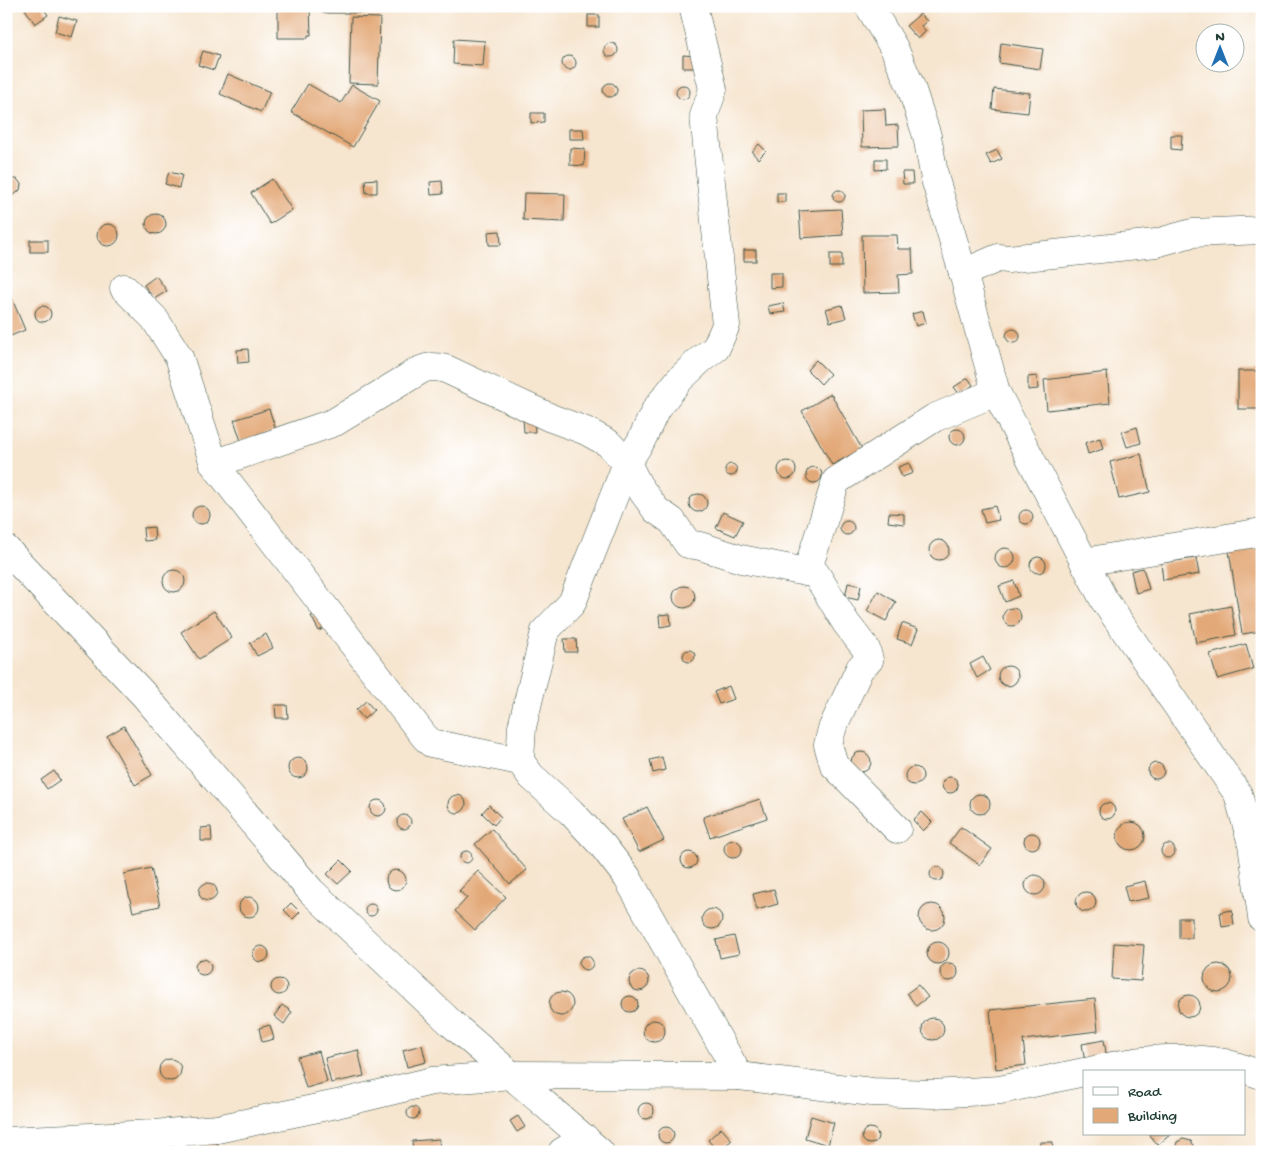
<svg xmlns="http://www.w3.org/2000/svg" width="1268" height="1158" viewBox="0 0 1268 1158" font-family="'Gochi Hand',sans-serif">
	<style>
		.building { fill: #e3a877 }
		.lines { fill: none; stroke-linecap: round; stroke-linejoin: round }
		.minor-casing { stroke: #3f564b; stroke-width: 29 }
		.minor { stroke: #fff; stroke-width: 28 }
	</style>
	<rect width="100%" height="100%" fill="#fff"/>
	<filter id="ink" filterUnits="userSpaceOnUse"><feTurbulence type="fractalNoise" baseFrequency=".02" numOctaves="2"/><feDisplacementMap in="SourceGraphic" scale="10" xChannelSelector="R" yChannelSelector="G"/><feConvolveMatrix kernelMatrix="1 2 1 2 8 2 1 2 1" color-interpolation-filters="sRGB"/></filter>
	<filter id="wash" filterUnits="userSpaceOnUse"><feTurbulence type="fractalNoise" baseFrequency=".0096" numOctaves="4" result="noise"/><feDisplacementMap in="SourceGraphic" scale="20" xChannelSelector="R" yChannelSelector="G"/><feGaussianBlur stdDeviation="1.12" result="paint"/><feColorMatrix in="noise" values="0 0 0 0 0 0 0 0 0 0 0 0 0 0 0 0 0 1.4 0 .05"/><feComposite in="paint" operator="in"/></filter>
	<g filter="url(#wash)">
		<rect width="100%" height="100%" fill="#f6e5cf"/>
		<g id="blocks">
			<g class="building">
				<polygon points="29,6 42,6 48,15 35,24 25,9"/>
				<polygon points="278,6 310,6 311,35 308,35 308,38 278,38"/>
				<rect x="323" y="6" width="59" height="7"/>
				<polygon points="920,14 927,21 921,26 926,31 918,39 906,26"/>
				<rect x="588" y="15" width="11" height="12"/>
				<polygon points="59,16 77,21 72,37 55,32"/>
				<polygon points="351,17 380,18 378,84 349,83"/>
				<polygon points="454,39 485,41 483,66 453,64"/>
				<circle cx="611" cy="50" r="7"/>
				<polygon points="1001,43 1043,49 1040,69 999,63"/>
				<polygon points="203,51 219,56 214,70 198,65"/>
				<polygon points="683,55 695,56 695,68 683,68"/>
				<circle cx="569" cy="63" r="7"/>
				<polygon points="228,74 270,92 261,112 220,94"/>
				<circle cx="610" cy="90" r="7"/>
				<polygon points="308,84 341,103 352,85 380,101 353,147 291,112"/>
				<circle cx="683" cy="92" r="7"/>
				<polygon points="994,89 1030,93 1028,113 992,109"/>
				<polygon points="885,109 886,126 898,125 899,146 862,147 861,110"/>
				<polygon points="531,113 544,113 544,122 531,123"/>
				<polygon points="569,129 583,129 584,139 569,139"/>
				<polygon points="1171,135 1182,135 1181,150 1171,149"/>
				<polygon points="759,144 766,151 758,159 752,152"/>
				<polygon points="570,148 585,149 584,166 570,165"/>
				<polygon points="997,150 1002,159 991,164 986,155"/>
				<polygon points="875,159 886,159 886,169 875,170"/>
				<polygon points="169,172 182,175 179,188 165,184"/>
				<polygon points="902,172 912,172 913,184 903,184"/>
				<polygon points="9,179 17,179 21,184 20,190 14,195 6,193 6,180"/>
				<polygon points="272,179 292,210 270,224 251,193"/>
				<polygon points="377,179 377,193 366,193 365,180"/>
				<polygon points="442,181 443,194 431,195 430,182"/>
				<circle cx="839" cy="196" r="6"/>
				<polygon points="524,193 565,194 564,222 523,220"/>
				<rect x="777" y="193" width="8" height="9"/>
				<polygon points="841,209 843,235 801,238 799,211"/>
				<circle cx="156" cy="224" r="10"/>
				<circle cx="108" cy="235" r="11"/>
				<polygon points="500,231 501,245 489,245 488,232"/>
				<polygon points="862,235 897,235 898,249 912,249 913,274 898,275 899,292 863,293"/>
				<rect x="30" y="240" width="18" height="12"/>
				<rect x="744" y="250" width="12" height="11"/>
				<rect x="830" y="254" width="12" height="13"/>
				<polygon points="770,273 782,273 782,287 770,288"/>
				<polygon points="156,276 167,291 154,299 144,285"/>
				<polygon points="6,284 25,330 6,338"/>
				<polygon points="783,303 785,312 770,314 768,306"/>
				<polygon points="842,305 846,318 830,322 826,309"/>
				<circle cx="43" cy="314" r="8"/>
				<polygon points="923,311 926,323 916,326 912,314"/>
				<circle cx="1013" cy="336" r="7"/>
				<polygon points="248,349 249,362 238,363 237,350"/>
				<polygon points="816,360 830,374 821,384 807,370"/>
				<rect x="1238" y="371" width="24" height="38"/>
				<polygon points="1107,372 1110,403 1047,410 1044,380"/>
				<polygon points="1037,376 1038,389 1028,390 1028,377"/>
				<polygon points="968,378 973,385 960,395 954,387"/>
				<polygon points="831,394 862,449 832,465 802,411"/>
				<polygon points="269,409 276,430 241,441 234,420"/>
				<polygon points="534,418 535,432 524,432 523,419"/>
				<polygon points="1137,427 1141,443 1127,447 1122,432"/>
				<circle cx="957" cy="437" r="8"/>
				<polygon points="1100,438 1103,449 1088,454 1085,443"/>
				<polygon points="1141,454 1150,492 1119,499 1110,462"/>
				<circle cx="787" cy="470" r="9"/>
				<polygon points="909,463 913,473 902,477 898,467"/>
				<circle cx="731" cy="470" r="6"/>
				<circle cx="814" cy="475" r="8"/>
				<circle cx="698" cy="503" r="9"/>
				<polygon points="995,506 999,520 985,523 981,509"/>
				<circle cx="201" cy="515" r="9"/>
				<circle cx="1026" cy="517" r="7"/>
				<polygon points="723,512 743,521 735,536 716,528"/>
				<polygon points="889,513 904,514 904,524 888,522"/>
				<circle cx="847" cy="528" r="7"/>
				<polygon points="154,527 155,540 144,541 143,528"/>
				<circle cx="939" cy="550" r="10"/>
				<polygon points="1259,546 1262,568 1262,631 1242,634 1229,551"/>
				<circle cx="1005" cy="558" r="10"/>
				<circle cx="1038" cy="565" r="8"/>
				<polygon points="1196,558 1199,574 1163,580 1161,563"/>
				<polygon points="1143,568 1149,589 1136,593 1131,571"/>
				<circle cx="174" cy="581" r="11"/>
				<polygon points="1014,581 1019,596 1005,602 999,586"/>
				<polygon points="848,583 861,586 858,600 845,597"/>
				<circle cx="684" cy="597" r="11"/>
				<polygon points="878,591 896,602 886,621 867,611"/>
				<polygon points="1231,606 1236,635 1196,643 1190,614"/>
				<circle cx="1012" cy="617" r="9"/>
				<polygon points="214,611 232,638 199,659 181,632"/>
				<polygon points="319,612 328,626 319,631 311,616"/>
				<polygon points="670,614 671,625 660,627 659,615"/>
				<polygon points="902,623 918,629 912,644 897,639"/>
				<polygon points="266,634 273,648 257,656 250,643"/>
				<polygon points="564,639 576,639 577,652 565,652"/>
				<polygon points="1246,644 1253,669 1217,679 1210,654"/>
				<circle cx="689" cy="656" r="6"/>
				<polygon points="983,657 990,670 977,678 970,664"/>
				<circle cx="1008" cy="676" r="10"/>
				<polygon points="729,686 734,699 719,704 714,692"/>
				<polygon points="366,701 374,710 364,719 356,710"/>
				<polygon points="275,705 287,705 288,718 276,718"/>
				<polygon points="124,726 152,775 135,785 107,736"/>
				<circle cx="861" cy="762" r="10"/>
				<polygon points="662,757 665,770 653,773 650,760"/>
				<circle cx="298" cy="768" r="10"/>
				<circle cx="1156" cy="771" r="8"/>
				<circle cx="914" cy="776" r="9"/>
				<polygon points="54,771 60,780 47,789 41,780"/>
				<circle cx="950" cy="785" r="8"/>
				<circle cx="980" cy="804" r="10"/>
				<circle cx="457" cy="804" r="9"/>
				<polygon points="760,799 767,818 710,837 703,817"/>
				<circle cx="378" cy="808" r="8"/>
				<circle cx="1107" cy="811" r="8"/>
				<polygon points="489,805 501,817 494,825 482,813"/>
				<polygon points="647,807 664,840 639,852 622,819"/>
				<polygon points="922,812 932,822 923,831 913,820"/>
				<circle cx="404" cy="822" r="7"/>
				<circle cx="1131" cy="836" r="14"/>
				<polygon points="211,827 212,841 201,841 201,828"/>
				<polygon points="961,827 992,849 980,865 949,843"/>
				<polygon points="492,829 527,870 510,884 475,844"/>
				<circle cx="1032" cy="841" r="8"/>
				<circle cx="733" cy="849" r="9"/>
				<circle cx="1168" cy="851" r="7"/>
				<circle cx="466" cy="857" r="6"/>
				<circle cx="689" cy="860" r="8"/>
				<polygon points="341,860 352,871 338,884 327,874"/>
				<circle cx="937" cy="874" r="7"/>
				<polygon points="151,868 160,906 133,912 124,874"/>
				<circle cx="396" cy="880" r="10"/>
				<polygon points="478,871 506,897 475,930 455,911 467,898 459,891"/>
				<circle cx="1035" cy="885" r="10"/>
				<polygon points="1145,881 1149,898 1128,902 1124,886"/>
				<circle cx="208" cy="892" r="9"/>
				<polygon points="774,889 778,904 757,910 753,894"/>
				<circle cx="1086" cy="902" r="10"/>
				<circle cx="249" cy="907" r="10"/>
				<polygon points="291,903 300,912 293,919 284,910"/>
				<circle cx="371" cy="910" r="6"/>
				<circle cx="932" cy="917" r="13"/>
				<circle cx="712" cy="919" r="10"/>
				<polygon points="1232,910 1234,925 1222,927 1220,912"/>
				<rect x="1179" y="918" width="13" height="20"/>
				<polygon points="734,936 739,954 720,958 716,940"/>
				<circle cx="938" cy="953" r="11"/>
				<polygon points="1114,943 1144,945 1141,981 1112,979"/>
				<circle cx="261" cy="954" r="8"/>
				<circle cx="586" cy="963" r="7"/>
				<circle cx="203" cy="967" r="8"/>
				<circle cx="949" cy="972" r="9"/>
				<circle cx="1218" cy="978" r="14"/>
				<circle cx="639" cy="981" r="10"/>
				<circle cx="279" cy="987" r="8"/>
				<polygon points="918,985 928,997 916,1006 907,993"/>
				<circle cx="561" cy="1004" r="12"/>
				<circle cx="1189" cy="1006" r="11"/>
				<circle cx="630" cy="1004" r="8"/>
				<polygon points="1095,999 1098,1031 1023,1040 1026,1065 996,1069 990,1010"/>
				<polygon points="282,1005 292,1012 284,1024 274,1016"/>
				<circle cx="933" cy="1029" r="11"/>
				<circle cx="654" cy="1031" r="11"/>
				<polygon points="270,1025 274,1039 262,1042 259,1028"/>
				<polygon points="1104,1040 1107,1059 1085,1062 1082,1044"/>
				<polygon points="422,1045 426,1062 407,1067 403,1050"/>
				<polygon points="358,1050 364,1076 331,1083 325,1058"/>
				<polygon points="319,1051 327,1082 306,1088 297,1057"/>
				<circle cx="170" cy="1070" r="11"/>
				<circle cx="646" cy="1111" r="8"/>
				<circle cx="413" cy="1113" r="6"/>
				<polygon points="518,1116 525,1127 517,1132 510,1121"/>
				<polygon points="811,1116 834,1123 828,1145 805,1138"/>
				<circle cx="666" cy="1135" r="8"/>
				<circle cx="870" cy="1136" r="8"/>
				<polygon points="721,1128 732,1140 718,1152 708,1140"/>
				<polygon points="1149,1134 1171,1134 1158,1145"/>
				<polygon points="216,1139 220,1152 203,1152 201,1143"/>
				<polygon points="439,1139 440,1152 413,1152 412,1141"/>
				<polygon points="1183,1139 1191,1141 1195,1147 1194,1152 1175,1152 1177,1142"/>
				<polygon points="1040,1142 1053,1142 1052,1152 1040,1152"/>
			</g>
		</g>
	</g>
	<g filter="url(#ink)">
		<use href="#blocks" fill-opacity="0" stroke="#3f564b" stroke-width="1"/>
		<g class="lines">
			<defs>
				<g id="minor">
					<polyline points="693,6 713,89 704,116 726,325 716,348 700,360 679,380 656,409 641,441 627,463 572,603 545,631 522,727 520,761 531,776 571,812 603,846 627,877 739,1076"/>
					<polyline points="869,6 894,48 911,87 927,136 935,179 963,273 996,392 1104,600 1238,794 1252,844 1262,918"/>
					<polyline points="963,273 998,258 1008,259 1156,243 1192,233 1262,230"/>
					<polyline points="124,288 154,318 179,357 214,464 424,736 431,743 520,761"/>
					<path d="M214 464 335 422 417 372C427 366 434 366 446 369L551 418 586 431 608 443 627 463 638 485 656 510 672 521 688 544 700 546 741 559 816 574 846 623 866 649 869 660 860 668 832 729 828 745 834 765 897 829"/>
					<polyline points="6,549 145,696 311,891 451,1023 600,1152"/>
					<polyline points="1084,562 1262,532"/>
					<polyline points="807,572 836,481 934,418 996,392"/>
					<path d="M1086 1072C1132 1060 1177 1054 1225 1063 1237 1066 1250 1071 1262 1075"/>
					<polyline points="6,1141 153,1134 217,1129 337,1104 432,1081 512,1075 739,1076 872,1092 933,1094 1000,1090 1084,1072"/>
					<polyline points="562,1152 585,1138"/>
				</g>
			</defs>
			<use href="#minor" class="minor-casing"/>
			<use href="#minor" class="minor"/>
		</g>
	</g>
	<rect width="1268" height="1158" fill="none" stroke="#fff" stroke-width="25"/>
	<rect x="1083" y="1070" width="162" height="65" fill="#ffffff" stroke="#a5b1ae"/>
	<rect x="1093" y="1087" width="25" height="8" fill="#ffffff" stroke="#a5b1ae"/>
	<text x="1128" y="1096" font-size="15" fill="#1f3d34">Road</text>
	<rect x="1093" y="1108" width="25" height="15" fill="#e3a877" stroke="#a5b1ae"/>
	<text x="1128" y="1120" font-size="15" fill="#1f3d34">Building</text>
	<g transform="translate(1220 48)"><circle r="24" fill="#ffffff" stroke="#a5b1ae"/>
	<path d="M0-4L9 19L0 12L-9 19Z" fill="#1f6fb2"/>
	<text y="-8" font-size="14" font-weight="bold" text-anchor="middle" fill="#1f3d34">N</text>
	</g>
</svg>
